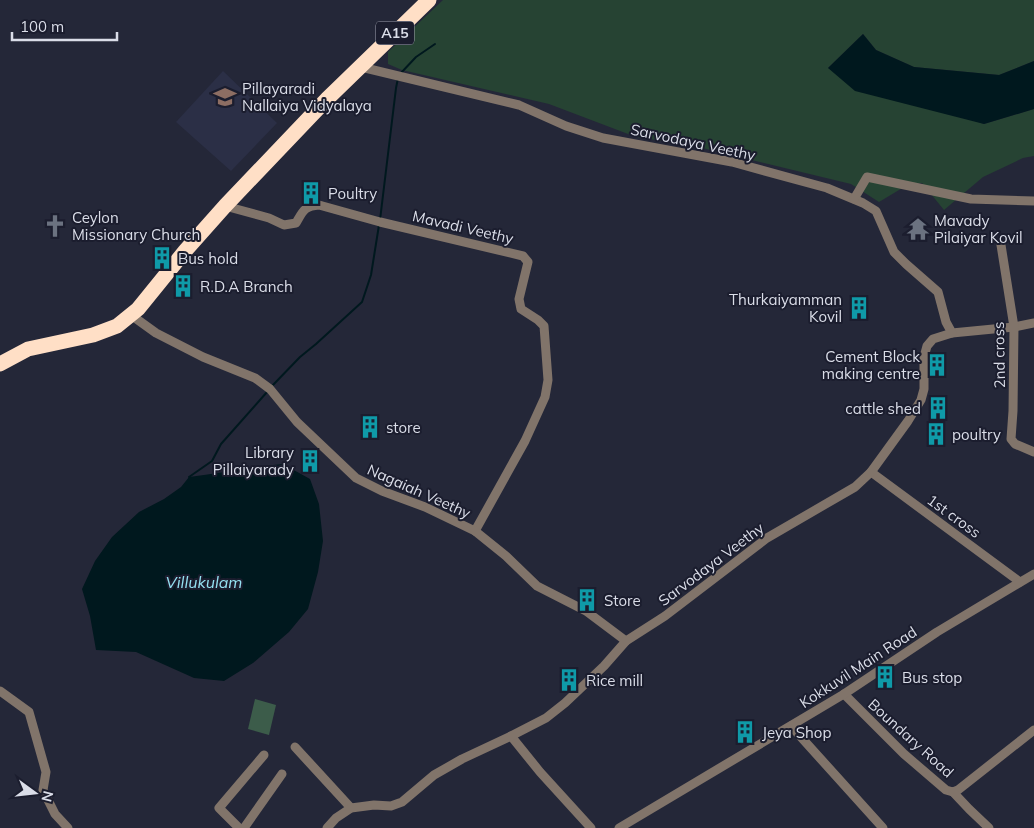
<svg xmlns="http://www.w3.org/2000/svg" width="1034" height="828" viewBox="0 0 1034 828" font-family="Mulish,sans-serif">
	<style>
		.built { fill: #2b2f46 }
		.green { fill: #264333 }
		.forest { fill: #3c5c4a }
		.water { fill: #00181e }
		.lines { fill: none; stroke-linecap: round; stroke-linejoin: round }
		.stream { stroke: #00181e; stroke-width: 2 }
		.street { stroke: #81746a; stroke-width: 9 }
		.highway { stroke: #ffdfc6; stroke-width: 15 }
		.labels { text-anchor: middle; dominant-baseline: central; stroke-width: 4; stroke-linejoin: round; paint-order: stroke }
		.shield { fill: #1b1d2e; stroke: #a1a3b0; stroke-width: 1 }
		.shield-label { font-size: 14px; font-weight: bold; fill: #dadde8 }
		.poi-label { font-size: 15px; fill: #dadde8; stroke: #1b1d2e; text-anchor: start }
		.street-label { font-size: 15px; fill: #dadde8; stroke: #1b1d2e }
		.water-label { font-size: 16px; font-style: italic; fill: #95e1f2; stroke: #1b1d2e }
	</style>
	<rect width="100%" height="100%" fill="#242738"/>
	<polygon class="built" points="223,71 277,123 231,171 176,122"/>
	<polygon class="green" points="443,0 1034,0 1034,61 999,75 914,67 876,50 863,34 828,68 984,124 1034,109 1034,156 1023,158 983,177 944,210 922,183 909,184 879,202 851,184 690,145 636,137 549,104 402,70 388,64 388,52"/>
	<polygon class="forest" points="255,699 276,705 269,735 248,729"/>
	<g class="water">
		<polygon points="863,34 876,50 914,67 999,75 1034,61 1034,109 984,124 855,91 828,68"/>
		<path d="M283 464 310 479 319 504 323 541 318 572 308 609 289 632 253 663 224 681 194 678 136 652 96 650 90 616 82 589 95 561 112 537 139 512 164 499 181 487 189 477C220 473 251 467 283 464Z"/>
	</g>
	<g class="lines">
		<g class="stream">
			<polyline points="400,74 416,57 435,44"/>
			<polyline points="380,220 396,88 398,78"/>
			<polyline points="272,386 300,357 316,344 362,302 371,275 379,225"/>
			<polyline points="189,477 212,461 221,444 267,392"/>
		</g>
		<g class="street">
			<polyline points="361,67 519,105 566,126 603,138 732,162 827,188 863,203 876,211 894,252 906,264 938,292 946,322 952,333 1014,327 1034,323"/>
			<polyline points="854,199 867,177 971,199 1034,201"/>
			<path d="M225 206 269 218 284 225 296 223C303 211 304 206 319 205L380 222 523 256 528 262 519 299 521 309 538 320 544 326 548 380 545 397 525 441 475 531"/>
			<polyline points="1001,245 1014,327 1013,411 1011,439 1015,444 1034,452"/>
			<polyline points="131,315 156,333 203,357 255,378 270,389 297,422 356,478 382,491 425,507 475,531 506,556 537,586 586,611 626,641"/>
			<polyline points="871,472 1020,582"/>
			<polyline points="0,691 29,712 46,772 43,790 55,814 68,828"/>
			<polyline points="844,694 904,754 946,790 953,792 958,790 1034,730"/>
			<polyline points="791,726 883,828"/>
			<polyline points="511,736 540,772 591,828"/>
			<polyline points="295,747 351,808"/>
			<polyline points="953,792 969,809 989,828"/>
			<polyline points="239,828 219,808 264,755"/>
			<polyline points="244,828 282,774"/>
			<polyline points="327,828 336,818 351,808 374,805 391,806 402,802 434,775 462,759 511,736 546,718 565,703 604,666 626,641 665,616 767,538 855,487 871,472 908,421 921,400 924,389 924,357 927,346 933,339 952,333"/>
			<polyline points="619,828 844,694 937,632 1034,574"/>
		</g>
		<polyline class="highway" points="0,364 28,349 93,335 117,326 138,309 185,251 225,206 327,99 429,0"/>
	</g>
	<defs>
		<symbol id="school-bare" viewBox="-9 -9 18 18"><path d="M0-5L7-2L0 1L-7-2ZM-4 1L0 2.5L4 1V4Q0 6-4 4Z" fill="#8d6e63" stroke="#1b1d2e" stroke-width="2.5" paint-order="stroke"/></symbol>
		<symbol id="building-bare" viewBox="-9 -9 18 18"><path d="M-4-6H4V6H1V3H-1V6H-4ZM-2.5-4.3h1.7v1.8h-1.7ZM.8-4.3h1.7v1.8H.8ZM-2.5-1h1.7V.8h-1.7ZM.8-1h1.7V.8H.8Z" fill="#0f9aa8" stroke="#1b1d2e" stroke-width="2.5" paint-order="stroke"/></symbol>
		<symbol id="church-bare" viewBox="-9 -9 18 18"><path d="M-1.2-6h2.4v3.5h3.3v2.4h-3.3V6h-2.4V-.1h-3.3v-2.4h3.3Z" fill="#6b7280" stroke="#1b1d2e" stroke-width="2.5" paint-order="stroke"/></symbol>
		<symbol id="temple-bare" viewBox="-9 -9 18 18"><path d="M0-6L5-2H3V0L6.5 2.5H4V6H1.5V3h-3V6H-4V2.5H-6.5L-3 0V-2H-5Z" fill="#6b7280" stroke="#1b1d2e" stroke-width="2.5" paint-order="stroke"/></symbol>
	</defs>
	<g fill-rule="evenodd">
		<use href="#school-bare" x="209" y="81" width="32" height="32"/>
		<use href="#building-bare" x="295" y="177" width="32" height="32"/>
		<use href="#church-bare" x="39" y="210" width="32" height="32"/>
		<use href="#temple-bare" x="902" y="213" width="32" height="32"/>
		<use href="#building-bare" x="146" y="242" width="32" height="32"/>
		<use href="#building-bare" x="167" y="270" width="32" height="32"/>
		<use href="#building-bare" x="843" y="292" width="32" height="32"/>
		<use href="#building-bare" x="921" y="349" width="32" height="32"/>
		<use href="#building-bare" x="922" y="392" width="32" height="32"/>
		<use href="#building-bare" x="354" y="411" width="32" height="32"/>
		<use href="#building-bare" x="920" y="418" width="32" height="32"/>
		<use href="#building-bare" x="294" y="445" width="32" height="32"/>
		<use href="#building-bare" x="571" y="584" width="32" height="32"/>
		<use href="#building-bare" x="869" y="661" width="32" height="32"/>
		<use href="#building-bare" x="553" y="664" width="32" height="32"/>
		<use href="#building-bare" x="729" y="716" width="32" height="32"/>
	</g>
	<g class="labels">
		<rect class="shield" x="376" y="21.5" width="38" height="23" rx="4"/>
		<g class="shield-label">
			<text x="395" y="33">A15</text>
		</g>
		<g class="poi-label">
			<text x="242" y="88">Pillayaradi<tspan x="242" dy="17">Nallaiya Vidyalaya</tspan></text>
			<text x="328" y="193">Poultry</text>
			<text x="72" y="217">Ceylon<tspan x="72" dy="17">Missionary Church</tspan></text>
			<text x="934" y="220">Mavady<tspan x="934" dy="17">Pilaiyar Kovil</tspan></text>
			<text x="178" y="258">Bus hold</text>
			<text x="200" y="286">R.D.A Branch</text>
			<text x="842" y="299" text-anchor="end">Thurkaiyamman<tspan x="842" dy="17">Kovil</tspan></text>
			<text x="920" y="356" text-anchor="end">Cement Block<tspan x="920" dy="17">making centre</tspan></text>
			<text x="921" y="408" text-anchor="end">cattle shed</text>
			<text x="386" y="427">store</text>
			<text x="952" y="434">poultry</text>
			<text x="294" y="452" text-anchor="end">Library<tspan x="294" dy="17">Pillaiyarady</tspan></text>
			<text x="604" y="600">Store</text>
			<text x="902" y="677">Bus stop</text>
			<text x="586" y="680">Rice mill</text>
			<text x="762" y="732">Jeya Shop</text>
		</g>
		<g class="street-label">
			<text transform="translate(693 142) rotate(12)">Sarvodaya Veethy</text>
			<text transform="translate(463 227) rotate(13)">Mavadi Veethy</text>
			<text transform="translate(999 355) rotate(-91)">2nd cross</text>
			<text transform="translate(419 491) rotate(24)">Nagaiah Veethy</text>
			<text transform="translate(954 516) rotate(36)">1st cross</text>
			<text transform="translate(711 564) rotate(-37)">Sarvodaya Veethy</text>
			<text transform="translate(858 667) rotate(-33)">Kokkuvil Main Road</text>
			<text transform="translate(911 738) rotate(42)">Boundary Road</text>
		</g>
		<g class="water-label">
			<text x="204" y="582">Villukulam</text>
		</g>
	</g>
	<g transform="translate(35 793) rotate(105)" stroke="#1b1d2e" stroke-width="4" paint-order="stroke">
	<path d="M0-4L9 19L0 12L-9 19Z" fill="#dadde8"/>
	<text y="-8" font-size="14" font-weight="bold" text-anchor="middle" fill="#dadde8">N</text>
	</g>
	<path d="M12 32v8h105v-8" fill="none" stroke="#dadde8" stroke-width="2.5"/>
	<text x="20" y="32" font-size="15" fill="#dadde8" stroke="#1b1d2e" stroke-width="4" paint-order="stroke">100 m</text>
</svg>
